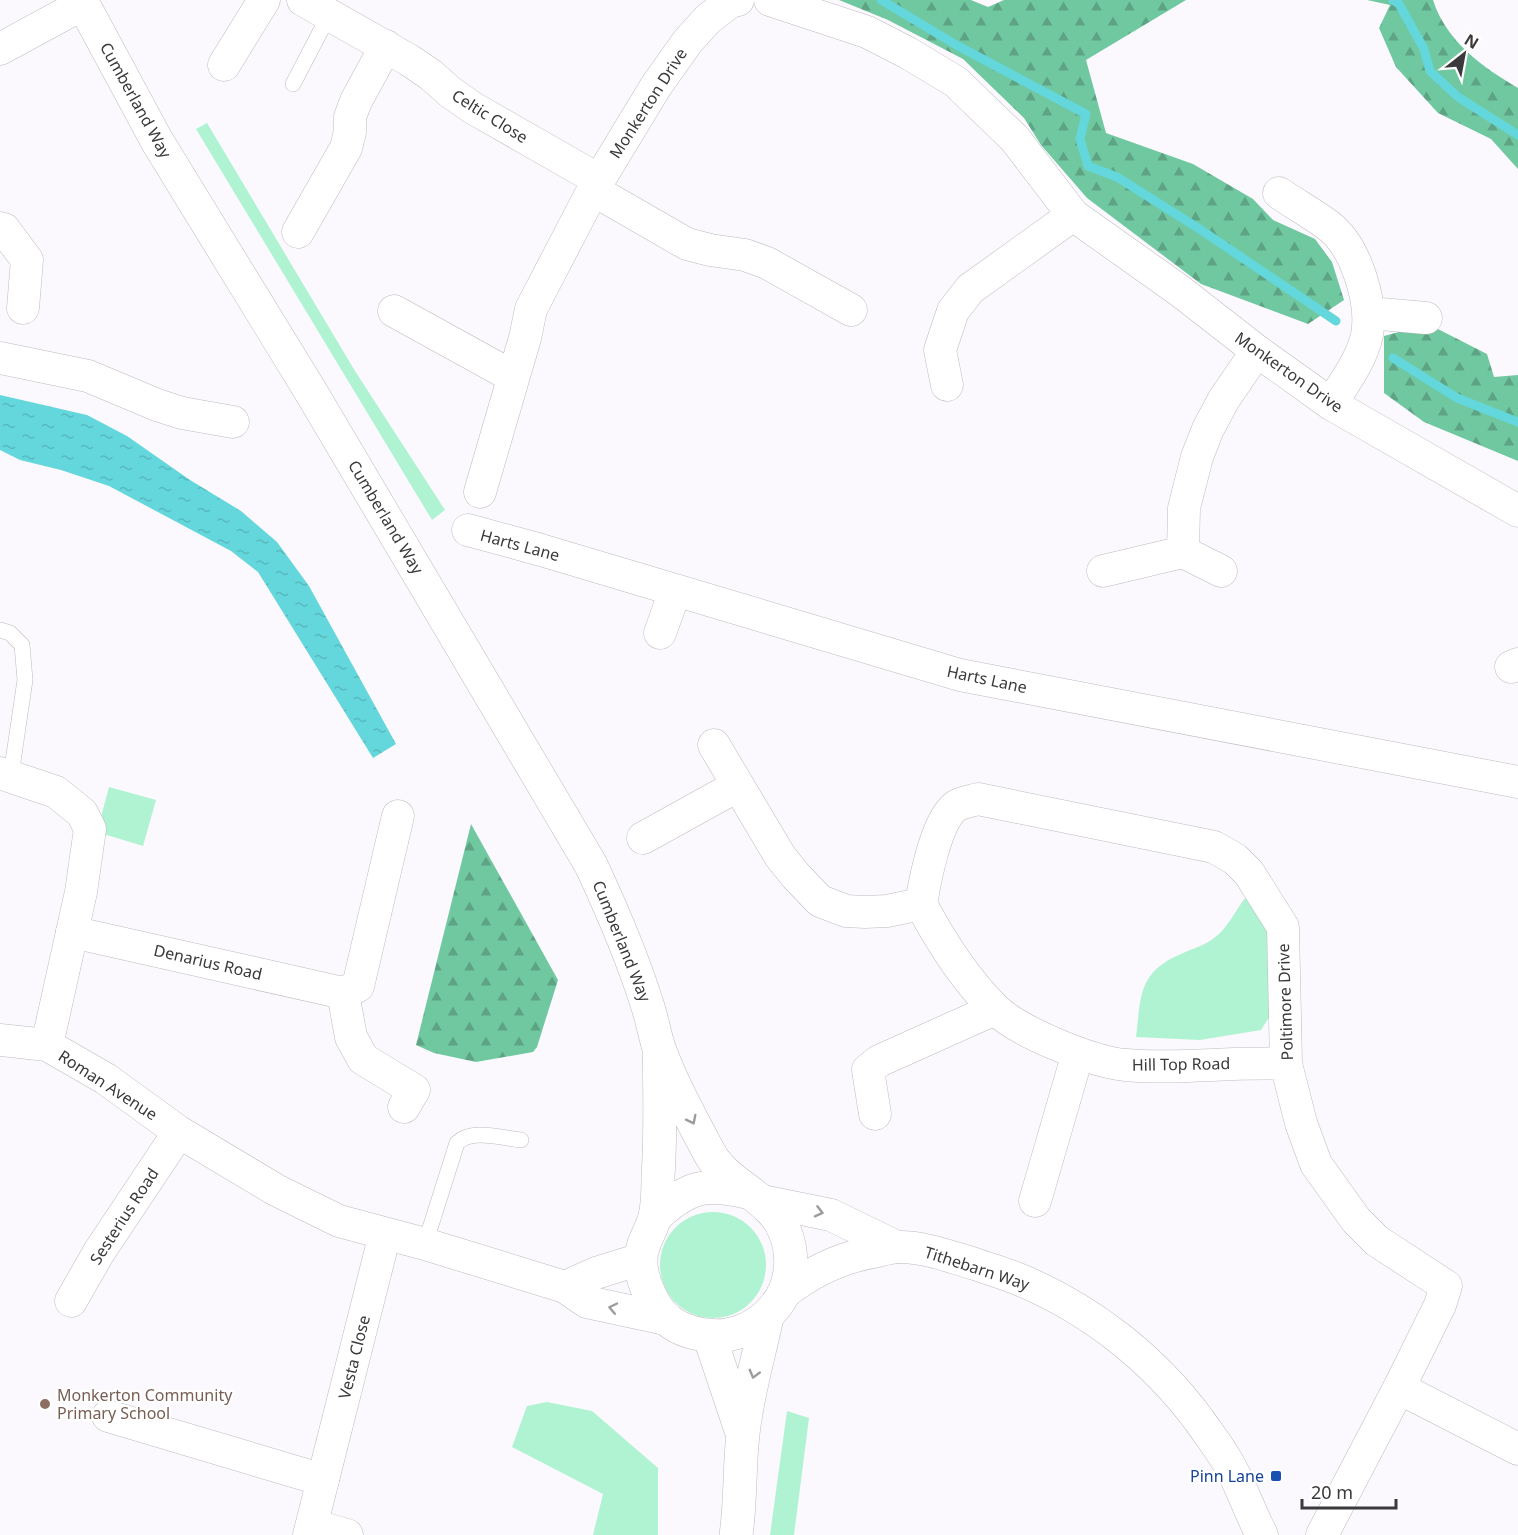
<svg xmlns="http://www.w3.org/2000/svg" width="1518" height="1535" viewBox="0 0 1518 1535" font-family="'Noto Sans',sans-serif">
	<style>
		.grass { fill: #b0f3d2 }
		.forest { fill: url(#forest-firs) }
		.water { fill: url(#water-ripples) }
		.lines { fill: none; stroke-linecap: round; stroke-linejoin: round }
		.stream { stroke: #63d7db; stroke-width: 9 }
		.service-casing { stroke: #bdbbbf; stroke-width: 16 }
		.minor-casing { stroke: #bdbbbf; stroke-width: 33 }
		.secondary-casing { stroke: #bdbbbf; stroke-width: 34 }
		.service { stroke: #fff; stroke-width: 15 }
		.minor { stroke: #fff; stroke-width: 32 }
		.secondary { stroke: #fff; stroke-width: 33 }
		.oneway { stroke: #9c9c9d }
		.education-dot { fill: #8d6e63; stroke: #fff; stroke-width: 2 }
		.transit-dot { fill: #1a4fb4; stroke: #fff; stroke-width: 2 }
		.labels { text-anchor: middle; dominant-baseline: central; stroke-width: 4.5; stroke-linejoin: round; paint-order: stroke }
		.street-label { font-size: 16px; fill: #3a393b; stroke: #fff }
		.education-label { font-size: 16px; fill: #785e54; stroke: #fff; text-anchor: start }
		.transit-label { font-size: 16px; fill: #164399; stroke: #fff; text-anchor: end }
	</style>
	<defs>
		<pattern id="forest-firs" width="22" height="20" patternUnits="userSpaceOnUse" patternTransform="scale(1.5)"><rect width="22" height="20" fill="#70c8a0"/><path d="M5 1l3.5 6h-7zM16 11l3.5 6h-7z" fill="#5da384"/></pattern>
		<pattern id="water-ripples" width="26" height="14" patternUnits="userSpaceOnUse" patternTransform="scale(1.5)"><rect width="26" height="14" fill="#63d7db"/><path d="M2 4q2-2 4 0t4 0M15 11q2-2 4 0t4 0" fill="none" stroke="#57b9bd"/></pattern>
	</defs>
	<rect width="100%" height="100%" fill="#fbf9fd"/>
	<g class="grass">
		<polygon points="207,123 355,371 445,510 432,520 196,129"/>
		<polygon points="109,787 156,800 143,846 97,832"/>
		<path d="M1245 898 1261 912 1269 930 1273 1011 1261 1030 1200 1040 1136 1037C1141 996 1138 972 1181 954 1193 948 1204 946 1214 938 1227 929 1236 910 1245 898Z"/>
		<circle cx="713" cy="1265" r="53"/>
		<polygon points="547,1402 592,1411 658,1468 658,1535 593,1535 603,1494 512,1447 527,1406"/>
		<polygon points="787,1411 809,1418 794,1535 770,1535"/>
	</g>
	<g class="forest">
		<polygon points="839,0 971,0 988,7 1004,0 1186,0 1086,60 1106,133 1193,164 1253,199 1273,220 1315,239 1332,262 1344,300 1308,324 1201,284 1087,198 1041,145 1024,118 963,59 888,20"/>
		<path d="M1367 0H1433C1446 41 1482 67 1518 88V169L1491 139 1438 113 1396 67 1379 28 1390 5Z"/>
		<polygon points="1428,324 1487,354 1494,377 1518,375 1518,461 1424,422 1384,393 1384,336"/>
		<polygon points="471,824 558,980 537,1047 533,1052 476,1062 434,1053 416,1045"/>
	</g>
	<polygon class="water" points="0,395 87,415 127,436 190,480 241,511 277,542 309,586 396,744 373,758 258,572 231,551 109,486 61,470 20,460 0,450"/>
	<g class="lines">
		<g class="stream">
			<polyline points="881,0 958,46 1086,114 1080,139 1088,166 1117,177 1198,228 1336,321"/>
			<polyline points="1393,0 1399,4 1424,49 1430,71 1458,97 1518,135"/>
			<polyline points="1393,358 1457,398 1518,422"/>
		</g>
		<defs>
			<g id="service">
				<polyline points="293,84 329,15"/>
				<polyline points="0,630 10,633 22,645 25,680 11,775"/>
				<path d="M425 1244 457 1143C472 1128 501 1138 521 1140"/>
			</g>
			<g id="minor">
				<polyline points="303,0 409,60 431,75 450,92 473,108 599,180"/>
				<polyline points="770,0 867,32 908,53 956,82 1015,139 1073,215 1180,291 1257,351 1331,404 1518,511"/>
				<polyline points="0,49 83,4"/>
				<polyline points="224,65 264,0"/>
				<polyline points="593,190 687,244 710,250 745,255 767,263 851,310"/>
				<path d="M1279 193C1295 204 1313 214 1329 226 1356 247 1373 302 1367 335 1362 359 1344 383 1331 404"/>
				<polyline points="0,228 4,229 27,260 23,308"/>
				<polyline points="298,232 346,148 350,132 350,117 356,101 386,46"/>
				<polyline points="394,311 512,376"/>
				<polyline points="1369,313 1426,318"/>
				<polyline points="0,358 88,376 157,405 182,413 233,422"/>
				<polyline points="947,385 940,350 953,311 970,289 1073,215"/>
				<polyline points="480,492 525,338 531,309 593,190 656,86 688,41 708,19 730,2 738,0"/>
				<polyline points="468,530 541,550 960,675 1518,782"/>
				<polyline points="1183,552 1221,571"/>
				<polyline points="1103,571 1183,552 1184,508 1197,457 1208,429 1224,399 1257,351"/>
				<polyline points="660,633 675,591"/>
				<polyline points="1511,667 1518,664"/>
				<polyline points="714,745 780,856 796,876 820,901 846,911 865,912 887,911 921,904"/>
				<polyline points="0,773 56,792 82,813 90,829 81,892 47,1045"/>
				<polyline points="643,838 737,786"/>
				<polyline points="72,932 343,993 351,1037 363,1059 414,1090 404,1107"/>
				<polyline points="343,993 358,986 398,816"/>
				<polyline points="0,1040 47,1045 106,1079 179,1132 276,1190 339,1221 425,1244 565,1287 587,1302 666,1319"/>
				<path d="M1286 1064C1233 1061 1179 1070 1126 1065 1092 1062 1018 1032 994 1008 963 977 941 942 921 904 925 880 936 820 956 806 962 802 971 801 978 799L1214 847 1235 859 1249 873 1283 927 1286 1064 1301 1123 1316 1164 1356 1220 1377 1241 1446 1286 1440 1305 1399 1388 1518 1449"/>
				<polyline points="875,1114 868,1070 879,1061 995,1009"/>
				<polyline points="762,1201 831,1215 897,1247"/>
				<polyline points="1035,1201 1078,1053"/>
				<polyline points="565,1287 596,1273 641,1259"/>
				<path d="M784 1293C811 1272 839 1258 873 1252 882 1250 891 1247 900 1247 925 1247 951 1257 975 1264 989 1269 1004 1273 1018 1279 1089 1308 1153 1358 1199 1420 1208 1433 1219 1447 1227 1461 1241 1484 1249 1511 1262 1535"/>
				<polyline points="71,1301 99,1252 179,1132"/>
				<polyline points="108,1416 323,1480"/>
				<polyline points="312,1525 347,1535"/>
				<polyline points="309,1535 385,1234"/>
				<polyline points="1322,1535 1399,1388"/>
			</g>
			<g id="secondary">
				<path d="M81 0 157 141 311 392 591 865C612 910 632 956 647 1004 652 1018 654 1033 659 1048 672 1084 692 1120 710 1154 727 1185 773 1198 785 1232 795 1257 792 1287 774 1308 757 1328 731 1339 705 1335 692 1333 678 1329 668 1320 653 1308 640 1278 641 1259 641 1243 652 1231 655 1216 658 1204 658 1189 658 1176 661 1133 660 1091 659 1048"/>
				<path d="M655 1217C687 1187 704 1182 746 1192"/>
				<polyline points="709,1335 741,1430"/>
				<path d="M736 1535C741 1501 739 1468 743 1434 747 1394 759 1356 767 1317"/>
			</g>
		</defs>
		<use href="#service" class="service-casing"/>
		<use href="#minor" class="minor-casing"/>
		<use href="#secondary" class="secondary-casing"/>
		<use href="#service" class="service"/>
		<use href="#minor" class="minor"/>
		<use href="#secondary" class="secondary"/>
	</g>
	<defs><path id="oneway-chevron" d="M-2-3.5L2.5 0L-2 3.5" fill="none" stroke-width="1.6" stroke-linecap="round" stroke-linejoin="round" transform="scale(1.5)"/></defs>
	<g class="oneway">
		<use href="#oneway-chevron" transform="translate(692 1120) rotate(63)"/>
		<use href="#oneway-chevron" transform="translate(819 1212) rotate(14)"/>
		<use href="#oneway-chevron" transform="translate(613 1308) rotate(-168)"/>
		<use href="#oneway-chevron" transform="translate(754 1374) rotate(105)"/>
	</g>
	<circle class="education-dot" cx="45" cy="1404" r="6"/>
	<rect class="transit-dot" x="1270" y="1470" width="12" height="12" rx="3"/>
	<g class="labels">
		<g class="street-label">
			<text transform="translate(136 100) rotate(61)">Cumberland Way</text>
			<text transform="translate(648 103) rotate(-57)">Monkerton Drive</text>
			<text transform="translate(490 116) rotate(32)">Celtic Close</text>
			<text transform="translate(1289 372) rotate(35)">Monkerton Drive</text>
			<text transform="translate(386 517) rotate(59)">Cumberland Way</text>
			<text transform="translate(520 545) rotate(15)">Harts Lane</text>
			<text transform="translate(987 679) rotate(12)">Harts Lane</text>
			<text transform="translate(622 941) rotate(68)">Cumberland Way</text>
			<text transform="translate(208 962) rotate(13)">Denarius Road</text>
			<text transform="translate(1285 1002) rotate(-92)">Poltimore Drive</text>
			<text transform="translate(1181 1064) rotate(-1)">Hill Top Road</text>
			<text transform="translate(108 1085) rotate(33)">Roman Avenue</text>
			<text transform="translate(124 1216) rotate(-57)">Sesterius Road</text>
			<text transform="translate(977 1268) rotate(18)">Tithebarn Way</text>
			<text transform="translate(354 1357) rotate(-76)">Vesta Close</text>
		</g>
		<g class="education-label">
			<text x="57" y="1395">Monkerton Community<tspan x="57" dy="18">Primary School</tspan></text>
		</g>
		<g class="transit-label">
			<text x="1264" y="1476">Pinn Lane</text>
		</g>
	</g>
	<g transform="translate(1464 54) rotate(31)" stroke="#ffffff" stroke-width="4.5" paint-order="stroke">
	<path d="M0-4.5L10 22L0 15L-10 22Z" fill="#3a393b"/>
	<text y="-9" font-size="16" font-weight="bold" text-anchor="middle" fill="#3a393b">N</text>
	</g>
	<path d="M1302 1499v9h94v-9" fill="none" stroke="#3a393b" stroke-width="3"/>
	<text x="1311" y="1499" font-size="18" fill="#3a393b" stroke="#ffffff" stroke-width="4.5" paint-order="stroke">20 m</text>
</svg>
